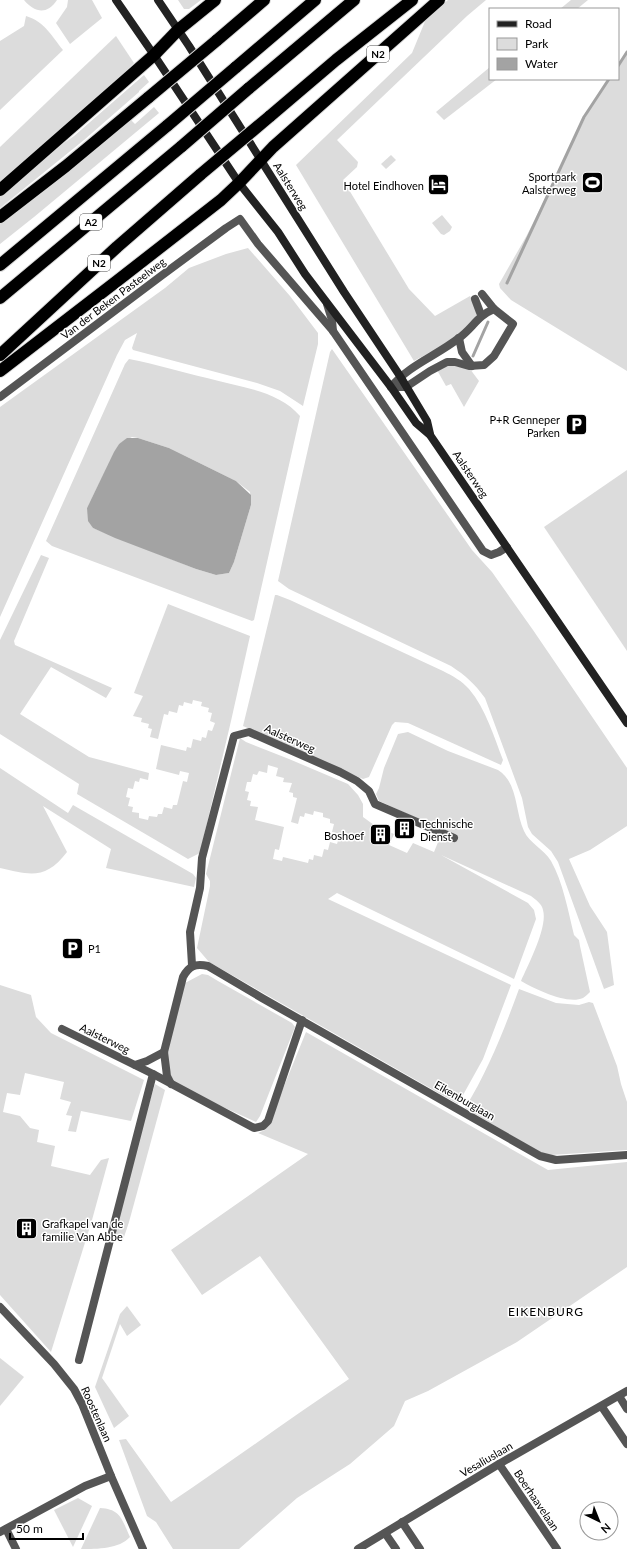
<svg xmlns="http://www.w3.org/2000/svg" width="627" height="1549" viewBox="0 0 627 1549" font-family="Lato,sans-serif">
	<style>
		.green { fill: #dcdcdc; fill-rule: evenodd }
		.water { fill: #a3a3a3 }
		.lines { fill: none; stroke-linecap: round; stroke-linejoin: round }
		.stream { stroke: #a3a3a3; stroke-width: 3 }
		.highway-casing { stroke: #dbdbdb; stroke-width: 14 }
		.street { stroke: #555; stroke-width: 8 }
		.secondary { stroke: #222; stroke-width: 8 }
		.highway { stroke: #000; stroke-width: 12 }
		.highway-bridge-casing { stroke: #dbdbdb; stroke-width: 14; stroke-linecap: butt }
		.highway-bridge { stroke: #000; stroke-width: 12 }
		.labels { text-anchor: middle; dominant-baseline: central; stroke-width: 3; stroke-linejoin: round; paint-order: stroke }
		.shield { fill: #fff; stroke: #4c4c4c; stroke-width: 1 }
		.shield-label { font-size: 10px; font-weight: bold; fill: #000 }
		.poi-label { font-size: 11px; fill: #000; stroke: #fff; text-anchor: end }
		.street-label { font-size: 11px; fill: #000; stroke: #fff }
		.neighbourhood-label { font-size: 12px; letter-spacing: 1px; fill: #000; stroke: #fff }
	</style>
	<rect width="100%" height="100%" fill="#fff"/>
	<g class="green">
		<path d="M24 0H57C47 15 35 13 24 0Z"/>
		<polygon points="68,0 92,0 102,18 70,44 56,23 67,7"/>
		<polygon points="178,0 201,0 189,9 184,9"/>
		<path d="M448 0H486L467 16 337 140 358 162 357 167 343 180 409 289 435 316 470 296C473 301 478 309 476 316 468 336 432 351 414 361L296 165 412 53 426 19Z"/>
		<polygon points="571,0 588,0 577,9 560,9"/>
		<path d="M26 16C45 22 51 35 63 50L0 110V41L24 26Z"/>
		<polygon points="116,36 134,63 108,91 0,184 0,147"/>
		<polygon points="627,50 627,371 511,300 500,288 499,284 527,235 591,106 608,79 618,79 618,64"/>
		<polygon points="490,67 490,79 497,79 444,120 436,112"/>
		<polygon points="144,75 149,82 139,91 139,92 84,140 0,208 0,196 44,157 74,136"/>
		<polygon points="154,107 159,113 34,217 0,244 0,224 130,119 135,124"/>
		<polygon points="391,155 396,160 386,169 381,164"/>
		<polygon points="442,215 452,227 450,231 444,235 441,234 432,223"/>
		<polygon points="248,248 290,296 318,333 318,344 303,406 280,391 257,383 133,350 132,348 137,333 125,340 117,355 0,617 0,407 165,288 189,268 226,254"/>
		<path d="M332 349 472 550 492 572 533 630 627 768V826L590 850 569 859 590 906 607 932 614 985 604 989 558 862 551 851 532 834 528 827 522 798 485 698C474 683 466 676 451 666L289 589 278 581 330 352Z"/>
		<path d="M129 359C156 364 181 372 207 378 238 387 278 390 300 416L254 620 252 621 52 546 46 541 125 364ZM132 437 138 438 169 448 236 481 250 492 251 505 234 562 229 573 216 575 196 569 93 528 87 508 119 444Z"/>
		<polygon points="450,365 470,369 479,381 464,407 451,384 446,386 437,370"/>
		<polygon points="627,470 627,651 544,527"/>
		<polygon points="41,555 49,558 14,641 15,645 112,688 106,698 51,667 20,714 89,757 149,773 148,780 140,778 139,782 135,781 133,789 128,788 126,797 130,798 128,806 133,807 132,812 139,813 139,818 148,820 149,816 157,817 158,814 162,814 164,807 172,809 173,805 177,805 183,781 187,782 189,773 180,771 179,775 156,769 161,745 186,751 187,747 191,748 193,739 201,741 202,737 206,738 208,730 212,731 215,723 210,721 212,713 208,712 209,708 201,706 202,702 193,700 192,704 184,702 183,706 179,705 177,713 169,711 168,715 164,714 158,739 150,737 152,729 148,728 149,724 141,722 142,718 133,716 143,696 134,693 168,604 250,636 231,721 200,853 188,859 77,794 79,784 0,734 0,640"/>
		<path d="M275 595H277L290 600 443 671C453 676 462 681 469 689 486 709 494 737 503 760L501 765 408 723 395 722 392 725 369 777 363 779 243 726Z"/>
		<path d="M408 732 448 751 498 770C518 782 515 812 524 831 529 843 544 849 551 861 563 882 568 911 574 935L579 940 580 946 590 992C588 994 586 996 583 998 567 1005 535 989 521 981 528 965 548 927 543 910 542 904 536 900 531 896L441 855 528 903 534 910 536 919 514 979 337 893 328 899 511 985 483 1059 458 1104 209 962 197 948 210 886V881L206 874 240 738 246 742 289 759 348 784 358 795 363 804V817L374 825 394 834 389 845 407 853 413 843 434 852 443 830 379 801 376 794 379 788 384 768 398 734ZM268 765 278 768 276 776 284 778 283 782 292 783 289 792 293 793V797L297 798 291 822 298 824 300 816 304 817 305 813 313 815 314 811 323 813V817L330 819V823L334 824 332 832 340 834 337 844 330 842 328 850 324 849 322 857 314 855 313 860 309 859 308 863 283 857 282 861 273 859 275 849 279 850 284 827 255 820 258 807 250 806 251 801 247 800 249 792 245 791 247 782H251L253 774 257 775 259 771 267 773Z"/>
		<path d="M0 768 68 813 73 805 193 874 196 878 194 887 106 868 111 849 43 806 67 852C46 880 30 875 0 868Z"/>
		<polygon points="202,974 208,975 218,981 292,1023 295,1027 260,1116 256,1122 199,1096 173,1082 166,1057 185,983"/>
		<polygon points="0,985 31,995 36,1017 51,1033 144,1080 131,1121 81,1111 76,1132 68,1131 72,1116 66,1115 71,1102 60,1099 64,1082 25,1073 20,1095 7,1093 3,1112 20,1116 30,1128 39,1130 37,1142 55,1146 51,1166 90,1175 101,1160 109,1158 92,1220 51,1352 0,1295"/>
		<path d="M519 989 556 1003 579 1005 589 1002 593 1003 617 1066 621 1084 627 1102V1150L551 1155 539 1152 465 1108C488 1071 504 1030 519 989Z"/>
		<path d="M306 1032 548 1170 627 1162V1267L517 1342 428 1391 405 1401 394 1426 350 1464 297 1498 239 1549H173L156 1522 147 1516 119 1440 126 1439 171 1502C231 1462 289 1419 349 1379L260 1256 202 1295 171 1250 308 1154 258 1133 265 1130 269 1123Z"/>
		<polygon points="155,1084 165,1090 129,1222 123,1240 108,1239"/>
		<polygon points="127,1306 141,1325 127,1336 120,1324 102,1378 129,1416 114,1428 95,1387 120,1314"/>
		<polygon points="0,1358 24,1377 0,1406"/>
		<polygon points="78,1498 92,1506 73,1547 54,1510"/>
		<path d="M100 1508C121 1509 122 1520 130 1537 119 1549 98 1549 81 1549Z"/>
	</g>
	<polygon class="water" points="127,438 138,438 169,448 236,481 251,495 251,505 234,562 229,573 216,575 196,569 115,538 93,528 88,521 87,508 114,452 119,444"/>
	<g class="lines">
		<g class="stream">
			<polyline points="618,66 627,52"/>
			<polyline points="507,283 584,117 609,79"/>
			<polyline points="473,356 488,322"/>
		</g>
		<defs>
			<g id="highway">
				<polyline points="216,41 264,0"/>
				<polyline points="235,68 315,0"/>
				<polyline points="248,89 354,0"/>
				<polyline points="269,117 336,60 412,0"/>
				<polyline points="0,190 154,55 178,30 215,0"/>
				<polyline points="0,217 66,166 149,97"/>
				<polyline points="0,265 168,125"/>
				<polyline points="0,298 182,146"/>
				<polyline points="0,355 117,247 201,174"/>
				<polyline points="0,371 117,281 221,200 239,183 273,147 439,0"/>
			</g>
		</defs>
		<use href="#highway" class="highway-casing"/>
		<g class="street">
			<polyline points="475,299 481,315"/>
			<polyline points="327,304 332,320 333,331"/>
			<polyline points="459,338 462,352 472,366"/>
			<polyline points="391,387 406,387 430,371 447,362 455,362 469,366 484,365 494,356 513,324 494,309 482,294"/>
			<path d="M391 387C409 365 436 356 459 338 473 328 477 316 494 309"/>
			<polyline points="0,397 161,276 226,228 240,219 258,244 333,331 483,551 491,555 499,552 507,547"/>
			<polyline points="192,965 190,932 200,888 202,858 234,736 249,732 340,772 357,781 369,791 375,804 454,838"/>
			<polyline points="62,1029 153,1074 254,1128 263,1126 268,1121 302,1020"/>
			<polyline points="135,1065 147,1061 164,1052"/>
			<path d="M171 1084 167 1076 164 1052 183 977C189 966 195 963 208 966L262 998 540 1156 556 1160 627 1155"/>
			<polyline points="0,1307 54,1364 74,1389 82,1404 111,1476 143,1549"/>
			<polyline points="79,1360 153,1074"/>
			<polyline points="619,1396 627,1409"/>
			<polyline points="602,1407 627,1444"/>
			<polyline points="499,1464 557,1549"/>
			<polyline points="402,1522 420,1549"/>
			<polyline points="6,1529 16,1549"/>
			<polyline points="0,1532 85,1486 111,1476"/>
			<polyline points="385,1533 396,1549"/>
			<polyline points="358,1549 499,1464 627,1391"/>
		</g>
		<g class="secondary">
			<polyline points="116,0 154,55 239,183 278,232 305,274 391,387 416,423 430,435 627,723"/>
			<polyline points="158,0 189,46 344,292 400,376 427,421 430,434"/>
		</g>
		<use href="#highway" class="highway"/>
		<defs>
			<g id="highway-bridge">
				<polyline points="149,97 216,41"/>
				<polyline points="168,125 235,68"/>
				<polyline points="182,146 248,89"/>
				<polyline points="201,174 269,117"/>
			</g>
		</defs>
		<use href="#highway-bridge" class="highway-bridge-casing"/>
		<use href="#highway-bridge" class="highway-bridge"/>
	</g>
	<defs>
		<symbol id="stadium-square" viewBox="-11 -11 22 22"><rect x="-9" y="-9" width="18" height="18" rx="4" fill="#000" stroke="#fff"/><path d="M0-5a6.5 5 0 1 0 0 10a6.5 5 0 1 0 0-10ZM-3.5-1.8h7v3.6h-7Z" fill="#fff"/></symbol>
		<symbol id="hotel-square" viewBox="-11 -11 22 22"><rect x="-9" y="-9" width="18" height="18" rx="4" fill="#000" stroke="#fff"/><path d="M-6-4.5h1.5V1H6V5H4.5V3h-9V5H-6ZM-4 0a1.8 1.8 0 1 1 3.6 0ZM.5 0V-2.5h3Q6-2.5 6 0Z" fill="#fff"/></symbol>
		<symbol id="parking-square" viewBox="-11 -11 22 22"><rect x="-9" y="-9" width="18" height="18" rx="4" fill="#000" stroke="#fff"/><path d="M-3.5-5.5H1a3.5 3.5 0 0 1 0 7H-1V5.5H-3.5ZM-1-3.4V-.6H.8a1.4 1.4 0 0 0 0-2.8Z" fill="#fff"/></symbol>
		<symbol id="building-square" viewBox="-11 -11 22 22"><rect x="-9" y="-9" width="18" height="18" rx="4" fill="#000" stroke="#fff"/><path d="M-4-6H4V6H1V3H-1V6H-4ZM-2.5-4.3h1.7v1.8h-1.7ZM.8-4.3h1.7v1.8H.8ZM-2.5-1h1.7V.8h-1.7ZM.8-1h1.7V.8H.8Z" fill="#fff"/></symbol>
	</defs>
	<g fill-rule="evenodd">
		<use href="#stadium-square" x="580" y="170" width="25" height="25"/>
		<use href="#hotel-square" x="426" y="172" width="25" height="25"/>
		<use href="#parking-square" x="564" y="412" width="25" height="25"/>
		<use href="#building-square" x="392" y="816" width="25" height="25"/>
		<use href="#building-square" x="368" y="822" width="25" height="25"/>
		<use href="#parking-square" x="60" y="936" width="25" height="25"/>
		<use href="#building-square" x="14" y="1216" width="25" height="25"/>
	</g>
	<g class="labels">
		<g class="shield">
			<rect x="367" y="46" width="22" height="16" rx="3"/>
			<rect x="80" y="214" width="22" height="16" rx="3"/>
			<rect x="88" y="255" width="22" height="16" rx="3"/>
		</g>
		<g class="shield-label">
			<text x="378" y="54">N2</text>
			<text x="91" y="222">A2</text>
			<text x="99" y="263">N2</text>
		</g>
		<g class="poi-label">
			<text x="576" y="176">Sportpark<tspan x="576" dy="13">Aalsterweg</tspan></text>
			<text x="424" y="185">Hotel Eindhoven</text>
			<text x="560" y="419">P+R Genneper<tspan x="560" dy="13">Parken</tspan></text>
			<text x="420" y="823" text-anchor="start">Technische<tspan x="420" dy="13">Dienst</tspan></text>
			<text x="364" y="835">Boshoef</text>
			<text x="88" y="948" text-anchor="start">P1</text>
			<text x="42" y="1223" text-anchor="start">Grafkapel van de<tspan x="42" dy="13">familie Van Abbe</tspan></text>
		</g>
		<g class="street-label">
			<text transform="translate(291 186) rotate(58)">Aalsterweg</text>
			<text transform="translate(113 298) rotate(-37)">Van der Beken Pasteelweg</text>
			<text transform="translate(471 474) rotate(56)">Aalsterweg</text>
			<text transform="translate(290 738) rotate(24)">Aalsterweg</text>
			<text transform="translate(105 1038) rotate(26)">Aalsterweg</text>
			<text transform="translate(465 1100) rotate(30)">Eikenburglaan</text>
			<text transform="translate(97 1414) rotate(66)">Roostenlaan</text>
			<text transform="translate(486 1459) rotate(-30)">Vesaliuslaan</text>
			<text transform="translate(537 1500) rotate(56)">Boerhaavelaan</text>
		</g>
		<g class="neighbourhood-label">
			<text x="546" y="1311">EIKENBURG</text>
		</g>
	</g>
	<rect x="489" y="8" width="130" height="72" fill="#ffffff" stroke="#999999"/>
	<rect x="497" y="21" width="20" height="6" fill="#222222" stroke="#999999"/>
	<text x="525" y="28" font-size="12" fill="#000000">Road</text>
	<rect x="497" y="38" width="20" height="12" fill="#dcdcdc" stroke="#999999"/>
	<text x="525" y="48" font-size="12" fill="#000000">Park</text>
	<rect x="497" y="58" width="20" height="12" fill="#a3a3a3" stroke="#999999"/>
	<text x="525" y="68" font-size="12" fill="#000000">Water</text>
	<g transform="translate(599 1521) rotate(137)"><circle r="19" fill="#ffffff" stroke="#999999"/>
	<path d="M0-3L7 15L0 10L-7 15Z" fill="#000000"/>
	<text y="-6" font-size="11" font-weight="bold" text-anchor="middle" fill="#000000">N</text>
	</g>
	<path d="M10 1533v6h73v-6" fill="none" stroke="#000000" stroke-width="2"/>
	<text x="16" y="1533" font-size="12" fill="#000000" stroke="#ffffff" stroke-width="3" paint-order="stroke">50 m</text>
</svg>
